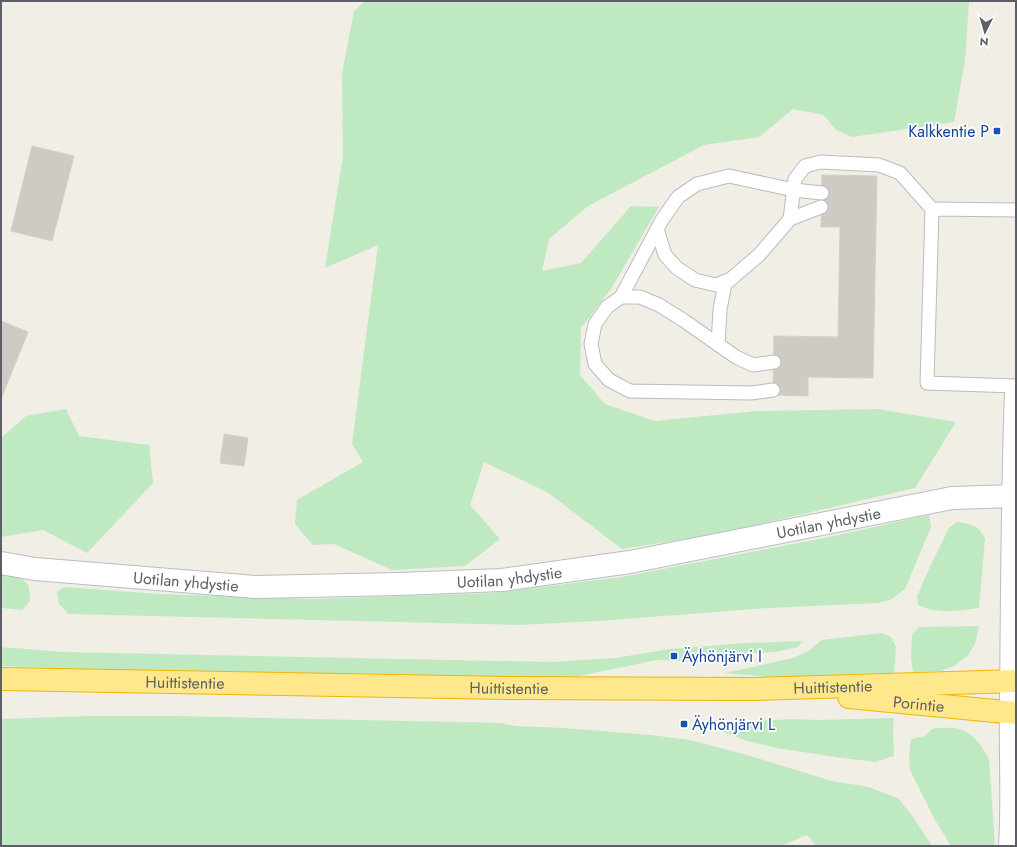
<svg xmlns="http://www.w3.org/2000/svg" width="1017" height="847" viewBox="0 0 1017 847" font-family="Jost,sans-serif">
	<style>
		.green { fill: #bfe9c1 }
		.building { fill: #cdcbc3; stroke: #d5d0c2 }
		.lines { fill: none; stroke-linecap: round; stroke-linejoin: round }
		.lane-casing { stroke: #b9bcc1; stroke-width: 15 }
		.secondary-casing { stroke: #babdc4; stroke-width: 24 }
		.highway-casing { stroke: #f4b400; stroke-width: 24 }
		.lane { stroke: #fff; stroke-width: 13 }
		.secondary { stroke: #fff; stroke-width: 22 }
		.highway { stroke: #ffe88c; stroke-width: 22 }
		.transit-dot { fill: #1a4fb4; stroke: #fff; stroke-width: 1.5 }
		.labels { text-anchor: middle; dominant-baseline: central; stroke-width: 3.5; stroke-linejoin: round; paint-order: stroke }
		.transit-label { font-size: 16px; fill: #164399; stroke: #fff; text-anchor: start }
		.street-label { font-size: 16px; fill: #5c6066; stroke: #fff }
	</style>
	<rect width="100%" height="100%" fill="#f0eee5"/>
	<g class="green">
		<polygon points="365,1 969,1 965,61 954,122 852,137 836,130 824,115 793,109 759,137 704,145 588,206 549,239 542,271 581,263 631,206 659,207 611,289 581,328 580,375 605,404 654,421 757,411 877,409 956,422 915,488 717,534 622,549 547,492 484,462 470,505 500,539 465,566 392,570 334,544 313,545 295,524 297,500 363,462 352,444 378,245 325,268 343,156 342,73 354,11"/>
		<polygon points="66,409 79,436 149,445 153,483 87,553 43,530 1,537 1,438 26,416"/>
		<polygon points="929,515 931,527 905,589 892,599 878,603 768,608 599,621 516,625 69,614 59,604 57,592 64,587 159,594 313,599 495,593 622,577 824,538"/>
		<path d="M957 522C972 524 978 525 985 539L979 608C961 611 935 614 918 605L917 596 930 567 949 528Z"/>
		<polygon points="1,574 21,577 29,586 30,601 22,610 1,608"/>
		<polygon points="979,626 975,644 968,655 954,666 940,671 913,672 911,657 912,635 919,627"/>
		<polygon points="882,633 891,637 896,647 894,674 883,673 882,678 776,678 725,673 793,658 808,651 822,640"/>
		<polygon points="802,641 798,647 775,652 744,654 700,662 657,660 564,679 289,678 1,666 1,647 63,652 551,662 615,658 670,649 744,643"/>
		<polygon points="90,716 172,716 501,723 515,726 564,728 651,735 690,740 747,755 832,781 869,787 899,799 913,817 932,846 816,846 807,835 781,846 1,846 1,719"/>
		<polygon points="894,718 893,729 894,756 875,762 836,757 777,748 747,741 724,732 719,723 792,719 820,720"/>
		<path d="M939 728C945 728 952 727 958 729 973 732 982 746 989 759L995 846H951L934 818 910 770 909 756 911 739 925 736 932 729Z"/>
	</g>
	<g class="building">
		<polygon points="32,146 74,156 52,241 11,231"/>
		<polygon points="822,175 877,176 873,378 808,377 808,396 773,395 774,336 838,337 840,227 821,227"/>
		<polygon points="1,321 28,332 1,399"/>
		<polygon points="224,434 248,438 244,466 220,463"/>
	</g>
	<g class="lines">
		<defs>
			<g id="lane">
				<polyline points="1016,210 932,209 927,383 1016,386"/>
				<polyline points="790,219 795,179 805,166 821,162 879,165 900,173 932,209"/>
				<polyline points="657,229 665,255 677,268 695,280 716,285 731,279"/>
				<polyline points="621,297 662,220 678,197 697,184 729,176 794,190 822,193"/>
				<polyline points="718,345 720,309 725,284 759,255 790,219 821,207"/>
				<polyline points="773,390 751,393 630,391 609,380 595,364 591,344 595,324 607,307 621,297 640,297 659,305 683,320 736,357 753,365 774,362"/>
			</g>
			<g id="secondary">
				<path id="s1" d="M1 563 35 569 256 587 398 584 502 580 630 562 952 498 1013 496"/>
				<path d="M1010 846C1013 801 1010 755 1011 709 1012 604 1012 498 1016 393"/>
			</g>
			<g id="highway">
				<path id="s2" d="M1 679 508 688 754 689 1016 681"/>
				<path id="s3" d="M849 697 1016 713"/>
			</g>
		</defs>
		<use href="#lane" class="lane-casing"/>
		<use href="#secondary" class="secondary-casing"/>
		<use href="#highway" class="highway-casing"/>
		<use href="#lane" class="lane"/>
		<use href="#secondary" class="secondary"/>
		<use href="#highway" class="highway"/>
	</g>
	<g class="transit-dot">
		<rect x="993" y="127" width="8" height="8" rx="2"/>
		<rect x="670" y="652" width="8" height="8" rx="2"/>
		<rect x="680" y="720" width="8" height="8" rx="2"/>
	</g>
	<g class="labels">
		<g class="transit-label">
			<text x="989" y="131" text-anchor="end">Kalkkentie P</text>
			<text x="682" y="656">Äyhönjärvi I</text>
			<text x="692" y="724">Äyhönjärvi L</text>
		</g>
		<g class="street-label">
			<text stroke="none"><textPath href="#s1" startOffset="834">Uotilan yhdystie</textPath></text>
			<text stroke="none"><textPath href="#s1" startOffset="510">Uotilan yhdystie</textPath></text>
			<text stroke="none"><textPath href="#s1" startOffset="186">Uotilan yhdystie</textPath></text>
			<text stroke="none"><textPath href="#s2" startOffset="184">Huittistentie</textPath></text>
			<text stroke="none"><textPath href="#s2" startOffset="832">Huittistentie</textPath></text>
			<text stroke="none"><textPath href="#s2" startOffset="508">Huittistentie</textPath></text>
			<text stroke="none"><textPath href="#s3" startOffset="70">Porintie</textPath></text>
		</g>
	</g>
	<rect width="1017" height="847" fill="none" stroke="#5c6066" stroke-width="4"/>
	<g transform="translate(985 32) rotate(185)" stroke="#ffffff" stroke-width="3" paint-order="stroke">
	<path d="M0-3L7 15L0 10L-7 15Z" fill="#5c6066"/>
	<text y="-6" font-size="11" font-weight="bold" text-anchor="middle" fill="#5c6066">N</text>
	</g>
</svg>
